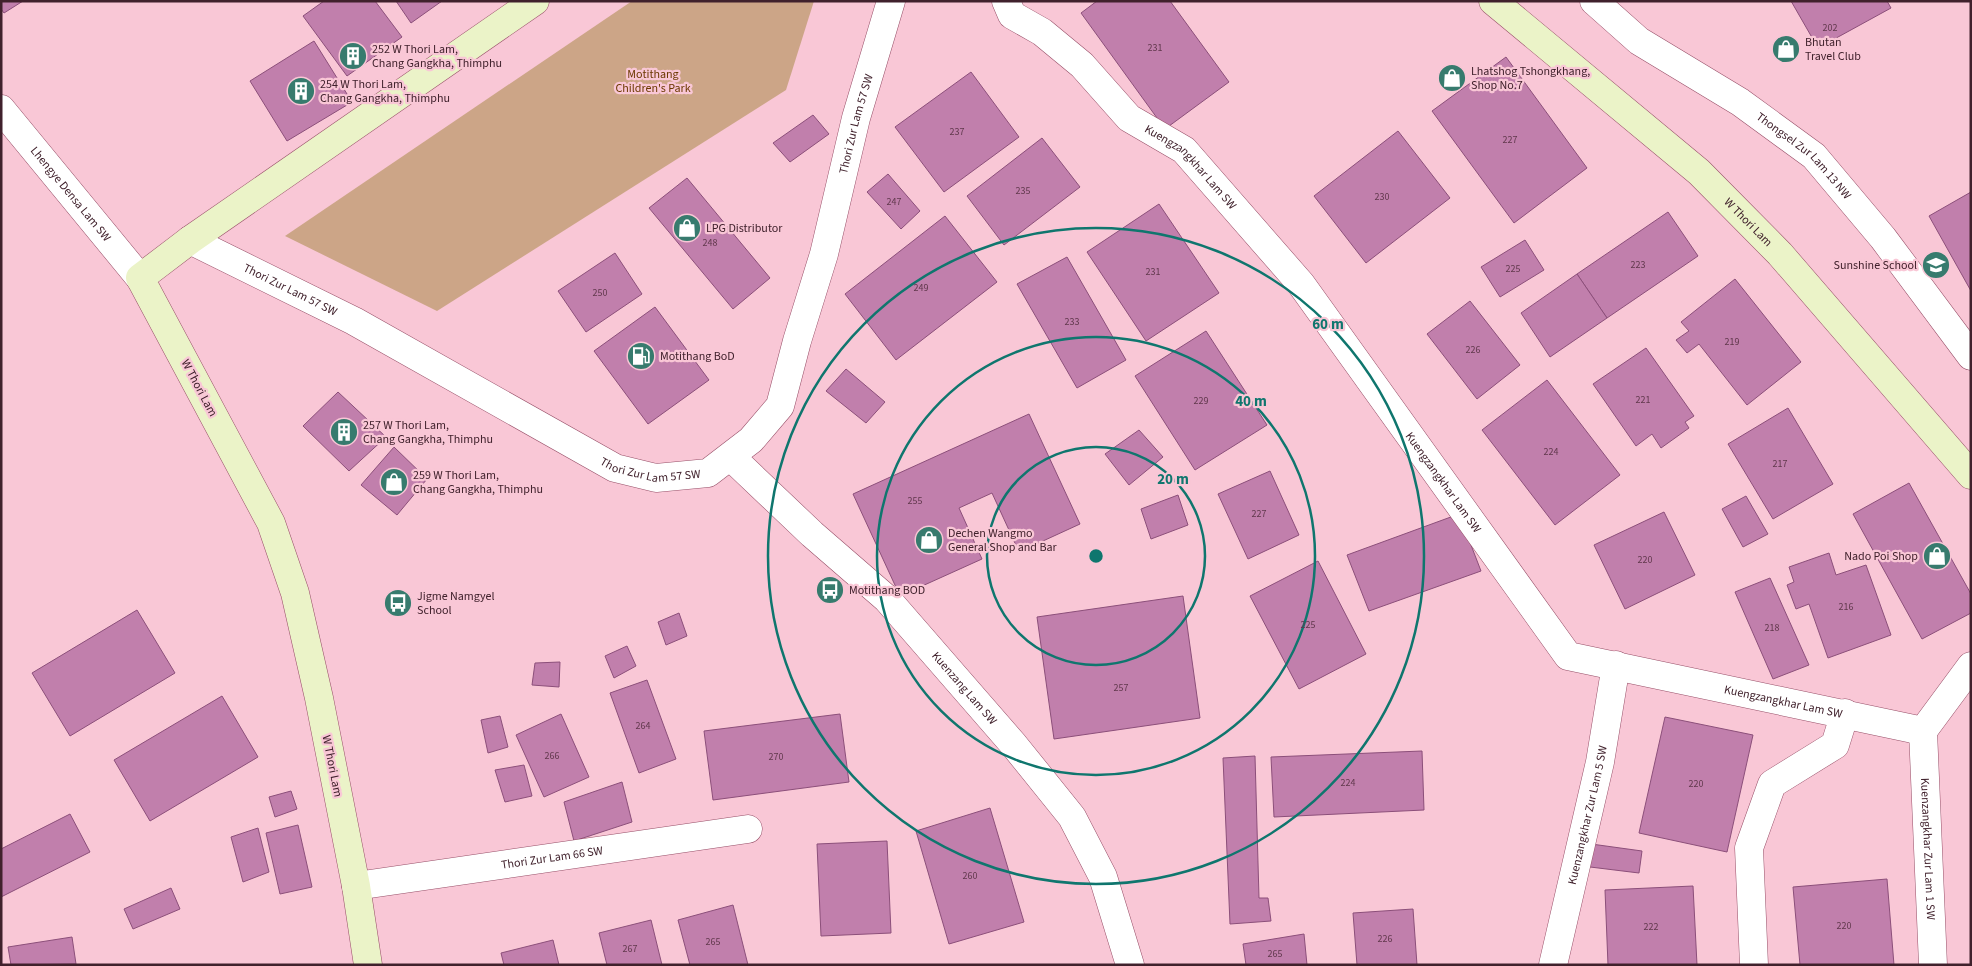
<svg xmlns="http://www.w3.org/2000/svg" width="1972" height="966" viewBox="0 0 1972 966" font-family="'Source Sans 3',sans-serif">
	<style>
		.green { fill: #cca587 }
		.building { fill: #c17fac; stroke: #8c4f7a }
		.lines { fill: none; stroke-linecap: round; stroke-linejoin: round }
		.street-casing { stroke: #974f68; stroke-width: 29 }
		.secondary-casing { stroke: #974f68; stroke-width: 29 }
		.street { stroke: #fff; stroke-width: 28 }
		.secondary { stroke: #ebf3c8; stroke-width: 28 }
		.ring { fill: none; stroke: #0f766e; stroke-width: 2.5 }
		.labels { text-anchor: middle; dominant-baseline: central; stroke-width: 4.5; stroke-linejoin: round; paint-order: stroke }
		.number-label { font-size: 10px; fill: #60384c }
		.poi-label { font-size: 12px; fill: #40212c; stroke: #f9c7d6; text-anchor: start }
		.park-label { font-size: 12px; fill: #6b3800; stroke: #f9c7d6 }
		.street-label { font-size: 12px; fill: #40212c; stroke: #f9c7d6 }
		.centre { fill: #0f766e; stroke: #f9c7d6; stroke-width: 2.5 }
		.ring-label { font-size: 15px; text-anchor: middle; font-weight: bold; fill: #0f766e; stroke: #f9c7d6; stroke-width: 4.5; stroke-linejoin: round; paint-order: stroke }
	</style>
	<rect width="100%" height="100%" fill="#f9c7d6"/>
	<polygon class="green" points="632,1 814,1 786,90 437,311 285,236"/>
	<g class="building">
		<polygon points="1,1 23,1 4,13 1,9"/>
		<polygon points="324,1 375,1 402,37 347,76 303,16"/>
		<polygon points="396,1 442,1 411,23"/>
		<polygon points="1097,1 1170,1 1229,82 1165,129 1081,13"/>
		<polygon points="1791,1 1887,1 1891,8 1818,48"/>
		<polygon points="314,41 352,102 287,141 250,81"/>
		<polygon points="1506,57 1587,168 1514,223 1432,111"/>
		<polygon points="971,72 1019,137 944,192 895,127"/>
		<polygon points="813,115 829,134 790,162 773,143"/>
		<polygon points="1398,131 1450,198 1366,263 1314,196"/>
		<polygon points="1042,138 1080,187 1004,245 967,196"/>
		<polygon points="888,174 920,211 901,229 867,192"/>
		<polygon points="687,178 770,278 733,309 649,208"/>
		<polygon points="1971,192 1971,291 1929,216"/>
		<polygon points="1159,204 1219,293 1146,341 1087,252"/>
		<polygon points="1668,212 1698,256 1607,318 1577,274"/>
		<polygon points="945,216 997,282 896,360 845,294"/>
		<polygon points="1525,240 1544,270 1500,297 1481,267"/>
		<polygon points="615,253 642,294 586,332 558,291"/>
		<polygon points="1067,257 1126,360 1077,388 1017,284"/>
		<polygon points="1577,274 1607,318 1550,357 1521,313"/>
		<polygon points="1735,279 1801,362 1747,405 1699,344 1687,353 1676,340 1689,331 1681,322"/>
		<polygon points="1470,301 1520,365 1477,399 1427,334"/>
		<polygon points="655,307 709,380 648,424 594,351"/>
		<polygon points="1206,331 1267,425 1195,470 1135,376"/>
		<polygon points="1646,348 1694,416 1685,422 1689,428 1661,448 1652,434 1636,446 1593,384"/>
		<polygon points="846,369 885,402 866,423 826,391"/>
		<polygon points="1547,380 1620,475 1555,525 1482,430"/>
		<polygon points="338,392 386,437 349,471 303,426"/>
		<polygon points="1788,408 1833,484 1773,519 1728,444"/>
		<polygon points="1029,414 1080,524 1019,552 992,493 959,508 982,559 900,596 853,494"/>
		<polygon points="1139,430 1163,457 1129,485 1105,454"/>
		<polygon points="394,447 427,479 397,515 361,485"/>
		<polygon points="1270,471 1299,535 1248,559 1218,494"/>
		<polygon points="1909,483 1971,594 1971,613 1922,639 1853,514"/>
		<polygon points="1178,495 1188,525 1151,539 1141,509"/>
		<polygon points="1746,496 1768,534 1743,547 1722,509"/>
		<polygon points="1664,512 1695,575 1625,609 1594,545"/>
		<polygon points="1459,514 1481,571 1369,611 1347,555"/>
		<polygon points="1829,553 1836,575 1866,565 1891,635 1828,658 1809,604 1796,609 1787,585 1794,582 1789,567"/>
		<polygon points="1318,561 1366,654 1299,689 1250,596"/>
		<polygon points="1770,578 1809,665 1773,679 1735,592"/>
		<polygon points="1183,596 1200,718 1054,739 1037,617"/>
		<polygon points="137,610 175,673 70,736 32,673"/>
		<polygon points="679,613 687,636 666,645 658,622"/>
		<polygon points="627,646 636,666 614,678 605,656"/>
		<polygon points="560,662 559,687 532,685 535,663"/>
		<polygon points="647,680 676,759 639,773 610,693"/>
		<polygon points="222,696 258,757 150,821 114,760"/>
		<polygon points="561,714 589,777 544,797 516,735"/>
		<polygon points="840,714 849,782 713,800 704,731"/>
		<polygon points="500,716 508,747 488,753 481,720"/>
		<polygon points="1665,717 1753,735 1727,852 1639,833"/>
		<polygon points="1422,751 1424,810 1274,817 1271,757"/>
		<polygon points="1255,756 1259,898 1268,898 1271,921 1230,924 1223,758"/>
		<polygon points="524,765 532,796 505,802 495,770"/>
		<polygon points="622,782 632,822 574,841 564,802"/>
		<polygon points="291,791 297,809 275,817 269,797"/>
		<polygon points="990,808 1024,922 949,944 916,831"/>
		<polygon points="70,814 90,852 1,897 1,849"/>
		<polygon points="298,825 312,887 280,894 266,833"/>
		<polygon points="258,828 269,872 243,882 231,837"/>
		<polygon points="887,841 891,933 821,936 817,844"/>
		<polygon points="1584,843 1642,851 1639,873 1582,866"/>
		<polygon points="1887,879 1894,965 1800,965 1793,887"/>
		<polygon points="1693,886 1697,965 1608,965 1605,890"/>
		<polygon points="171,888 180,909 133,929 124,909"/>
		<polygon points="733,905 748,965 690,965 678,920"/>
		<polygon points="1413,909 1417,965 1357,965 1353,913"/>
		<polygon points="651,920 662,965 607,965 599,933"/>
		<polygon points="1304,934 1307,965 1246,965 1243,944"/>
		<polygon points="72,937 76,964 11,965 8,947"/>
		<polygon points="553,940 559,965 504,965 501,953"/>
	</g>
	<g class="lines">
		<defs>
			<g id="street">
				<path id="s1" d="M1006 1 1012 15 1042 32 1082 65 1129 118 1184 150 1301 284 1568 656 1923 731 1971 666"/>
				<path id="s2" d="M1594 1 1639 41 1740 102 1814 156 1883 238 1971 356"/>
				<path id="s3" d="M1 109 140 278"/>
				<path id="s4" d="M190 240 354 321 615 468 656 478 708 473 751 440 780 406 797 341 824 254 856 118 891 1"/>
				<path id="s5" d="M731 457 812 534 887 599 1014 745 1072 817 1103 877 1130 965"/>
				<path id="s6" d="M1923 731 1933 965"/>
				<path id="s7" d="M356 886 748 829"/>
				<path id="s8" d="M1553 965 1600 762 1616 665"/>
				<polyline points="1754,965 1749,848 1772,784 1835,745 1845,713"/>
			</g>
			<g id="secondary">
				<path id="s9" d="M1493 1 1699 172 1780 254 1971 475"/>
				<polyline points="368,965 356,886 319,698 295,593 271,523 140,278 190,240 535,1"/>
			</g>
		</defs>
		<use href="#street" class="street-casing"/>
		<use href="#secondary" class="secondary-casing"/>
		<use href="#street" class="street"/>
		<use href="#secondary" class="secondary"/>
	</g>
	<g class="ring">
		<circle cx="1096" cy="556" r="109"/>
		<circle cx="1096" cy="556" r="219"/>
		<circle cx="1096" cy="556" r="328"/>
	</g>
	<defs>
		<symbol id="shop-disc" viewBox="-11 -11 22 22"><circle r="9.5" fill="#377b6e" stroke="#f9c7d6"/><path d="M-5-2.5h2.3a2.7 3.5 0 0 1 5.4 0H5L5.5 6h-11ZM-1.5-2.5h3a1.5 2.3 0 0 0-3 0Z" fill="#fff"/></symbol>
		<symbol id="building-disc" viewBox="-11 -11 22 22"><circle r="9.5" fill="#377b6e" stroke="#f9c7d6"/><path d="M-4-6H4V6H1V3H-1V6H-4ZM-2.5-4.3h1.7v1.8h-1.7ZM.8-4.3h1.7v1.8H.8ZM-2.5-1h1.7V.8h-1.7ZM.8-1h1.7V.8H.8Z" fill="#fff"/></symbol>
		<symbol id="school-disc" viewBox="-11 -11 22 22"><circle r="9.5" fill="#377b6e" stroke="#f9c7d6"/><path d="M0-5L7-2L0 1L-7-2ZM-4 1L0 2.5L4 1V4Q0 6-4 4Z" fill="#fff"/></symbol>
		<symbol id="fuel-disc" viewBox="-11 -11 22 22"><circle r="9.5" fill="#377b6e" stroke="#f9c7d6"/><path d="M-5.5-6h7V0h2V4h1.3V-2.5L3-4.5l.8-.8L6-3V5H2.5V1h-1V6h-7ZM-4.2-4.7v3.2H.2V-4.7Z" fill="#fff"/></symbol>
		<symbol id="bus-disc" viewBox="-11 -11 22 22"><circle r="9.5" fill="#377b6e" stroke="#f9c7d6"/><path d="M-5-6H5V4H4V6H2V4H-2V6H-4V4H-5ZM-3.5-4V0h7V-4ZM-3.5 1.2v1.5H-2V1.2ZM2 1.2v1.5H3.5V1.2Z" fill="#fff"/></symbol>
	</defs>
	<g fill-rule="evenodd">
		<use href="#shop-disc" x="1770" y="33" width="32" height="32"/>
		<use href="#building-disc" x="337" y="40" width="32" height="32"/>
		<use href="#shop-disc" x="1436" y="62" width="32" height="32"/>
		<use href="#building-disc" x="285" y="75" width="32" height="32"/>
		<use href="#shop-disc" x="671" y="212" width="32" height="32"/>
		<use href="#school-disc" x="1920" y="249" width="32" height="32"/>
		<use href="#fuel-disc" x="625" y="340" width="32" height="32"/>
		<use href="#building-disc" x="328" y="416" width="32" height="32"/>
		<use href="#shop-disc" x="378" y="466" width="32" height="32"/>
		<use href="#shop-disc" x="913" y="524" width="32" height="32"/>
		<use href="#shop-disc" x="1921" y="540" width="32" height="32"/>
		<use href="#bus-disc" x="814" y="574" width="32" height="32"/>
		<use href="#bus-disc" x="382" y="587" width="32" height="32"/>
	</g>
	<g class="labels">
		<g class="number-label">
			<text x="1830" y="28">202</text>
			<text x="1155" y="48">231</text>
			<text x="957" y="132">237</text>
			<text x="1510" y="140">227</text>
			<text x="1023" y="191">235</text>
			<text x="1382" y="197">230</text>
			<text x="894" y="202">247</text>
			<text x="710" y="243">248</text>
			<text x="1638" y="265">223</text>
			<text x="1513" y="269">225</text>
			<text x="1153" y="272">231</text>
			<text x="921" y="288">249</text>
			<text x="600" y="293">250</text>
			<text x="1072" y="322">233</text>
			<text x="1732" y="342">219</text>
			<text x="1473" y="350">226</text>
			<text x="1643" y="400">221</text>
			<text x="1201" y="401">229</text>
			<text x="1551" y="452">224</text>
			<text x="1780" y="464">217</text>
			<text x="915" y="501">255</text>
			<text x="1259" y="514">227</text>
			<text x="1645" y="560">220</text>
			<text x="1846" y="607">216</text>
			<text x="1308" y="625">225</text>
			<text x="1772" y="628">218</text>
			<text x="1121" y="688">257</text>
			<text x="643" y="726">264</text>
			<text x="552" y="756">266</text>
			<text x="776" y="757">270</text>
			<text x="1348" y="783">224</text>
			<text x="1696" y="784">220</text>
			<text x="970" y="876">260</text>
			<text x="1844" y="926">220</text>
			<text x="1651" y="927">222</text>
			<text x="1385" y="939">226</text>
			<text x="713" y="942">265</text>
			<text x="630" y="949">267</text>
			<text x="1275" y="954">265</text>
		</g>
		<g class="poi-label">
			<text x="1805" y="42">Bhutan<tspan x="1805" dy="14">Travel Club</tspan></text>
			<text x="372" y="49">252 W Thori Lam,<tspan x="372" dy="14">Chang Gangkha, Thimphu</tspan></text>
			<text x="1471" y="71">Lhatshog Tshongkhang,<tspan x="1471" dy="14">Shop No.7</tspan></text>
			<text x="320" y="84">254 W Thori Lam,<tspan x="320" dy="14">Chang Gangkha, Thimphu</tspan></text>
			<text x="706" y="228">LPG Distributor</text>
			<text x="1917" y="265" text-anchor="end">Sunshine School</text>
			<text x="660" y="356">Motithang BoD</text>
			<text x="363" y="425">257 W Thori Lam,<tspan x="363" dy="14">Chang Gangkha, Thimphu</tspan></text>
			<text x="413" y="475">259 W Thori Lam,<tspan x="413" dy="14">Chang Gangkha, Thimphu</tspan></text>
			<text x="948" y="533">Dechen Wangmo<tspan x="948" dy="14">General Shop and Bar</tspan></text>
			<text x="1918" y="556" text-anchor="end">Nado Poi Shop</text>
			<text x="849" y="590">Motithang BOD</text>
			<text x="417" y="596">Jigme Namgyel<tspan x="417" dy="14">School</tspan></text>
		</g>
		<g class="park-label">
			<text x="653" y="74">Motithang<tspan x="653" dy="14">Children's Park</tspan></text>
		</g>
		<g class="street-label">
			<text stroke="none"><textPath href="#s4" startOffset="968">Thori Zur Lam 57 SW</textPath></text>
			<text stroke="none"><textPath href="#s2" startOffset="262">Thongsel Zur Lam 13 NW</textPath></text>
			<text stroke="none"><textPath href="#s1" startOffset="252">Kuengzangkhar Lam SW</textPath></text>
			<text stroke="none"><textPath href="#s3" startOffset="110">Lhengye Densa Lam SW</textPath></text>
			<text stroke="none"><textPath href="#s9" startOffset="338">W Thori Lam</textPath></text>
			<text stroke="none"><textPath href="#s4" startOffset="112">Thori Zur Lam 57 SW</textPath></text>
			<text transform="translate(199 388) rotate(62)">W Thori Lam</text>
			<text stroke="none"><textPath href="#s4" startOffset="518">Thori Zur Lam 57 SW</textPath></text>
			<text stroke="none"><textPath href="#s1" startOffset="658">Kuengzangkhar Lam SW</textPath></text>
			<text stroke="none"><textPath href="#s5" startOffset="329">Kuenzang Lam SW</textPath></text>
			<text stroke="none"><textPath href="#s1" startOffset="1092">Kuengzangkhar Lam SW</textPath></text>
			<text transform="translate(332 766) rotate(79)">W Thori Lam</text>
			<text stroke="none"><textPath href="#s8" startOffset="154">Kuenzangkhar Zur Lam 5 SW</textPath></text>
			<text stroke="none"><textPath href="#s6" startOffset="118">Kuenzangkhar Zur Lam 1 SW</textPath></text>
			<text stroke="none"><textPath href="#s7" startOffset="198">Thori Zur Lam 66 SW</textPath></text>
		</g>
	</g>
	<circle cx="1096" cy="556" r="8" class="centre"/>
	<g class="ring-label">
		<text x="1328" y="329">60 m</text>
		<text x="1251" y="406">40 m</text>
		<text x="1173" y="484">20 m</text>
	</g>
	<rect width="1972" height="966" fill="none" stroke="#40212c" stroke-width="5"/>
</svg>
